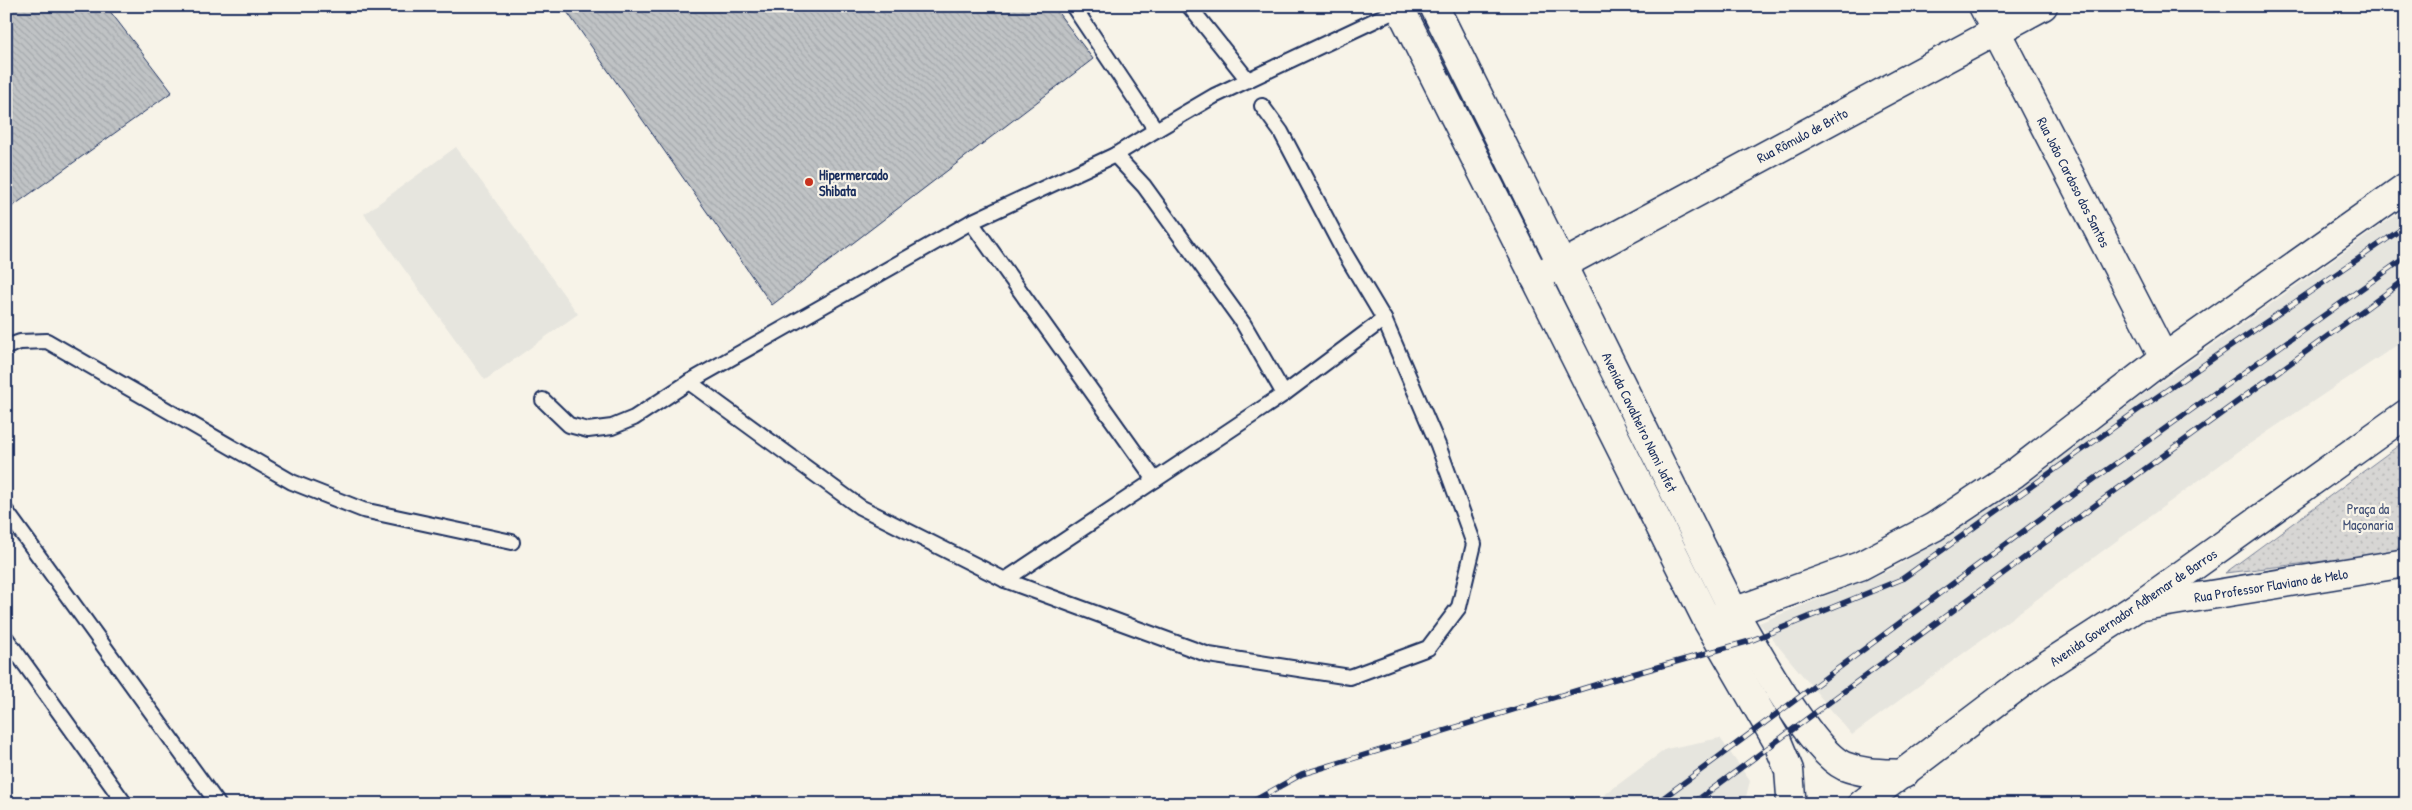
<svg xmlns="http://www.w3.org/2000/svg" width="2412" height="810" viewBox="0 0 2412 810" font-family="'Patrick Hand',sans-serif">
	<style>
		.built { fill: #e6e5de }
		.park { fill: url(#park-dots); stroke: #798299 }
		.building { fill: url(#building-back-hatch); stroke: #1b2f5e }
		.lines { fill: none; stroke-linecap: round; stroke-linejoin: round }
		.service-casing { stroke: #1b2f5e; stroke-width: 18 }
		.minor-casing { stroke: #1b2f5e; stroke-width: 31 }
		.secondary-casing { stroke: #1b2f5e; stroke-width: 31 }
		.service { stroke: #f7f3e8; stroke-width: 14 }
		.minor { stroke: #f7f3e8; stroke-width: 28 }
		.secondary { stroke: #f7f3e8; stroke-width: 28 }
		.rail-casing { stroke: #1b2f5e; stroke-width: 5.5 }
		.rail { stroke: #f7f3e8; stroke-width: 4; stroke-dasharray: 11; stroke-linecap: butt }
		.poi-dot { fill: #c8321e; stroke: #f7f3e8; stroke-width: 2 }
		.labels { text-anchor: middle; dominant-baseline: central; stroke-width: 4.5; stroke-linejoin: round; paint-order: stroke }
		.street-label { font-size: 14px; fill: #1b2f5e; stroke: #f7f3e8 }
		.poi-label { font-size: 14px; font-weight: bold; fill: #1b2f5e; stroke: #f7f3e8; text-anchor: start }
		.park-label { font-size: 14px; fill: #415076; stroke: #f7f3e8 }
	</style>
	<defs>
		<pattern id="park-dots" width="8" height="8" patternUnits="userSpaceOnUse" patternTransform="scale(1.25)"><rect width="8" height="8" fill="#d7d6d4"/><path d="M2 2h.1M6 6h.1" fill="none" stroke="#b8b8b8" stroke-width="1.8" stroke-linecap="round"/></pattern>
		<pattern id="building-back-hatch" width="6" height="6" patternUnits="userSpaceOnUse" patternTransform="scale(1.25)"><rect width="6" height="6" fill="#c0c3c5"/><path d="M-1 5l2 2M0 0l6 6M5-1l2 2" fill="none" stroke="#a4a8ac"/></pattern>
	</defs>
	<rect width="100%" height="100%" fill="#f7f3e8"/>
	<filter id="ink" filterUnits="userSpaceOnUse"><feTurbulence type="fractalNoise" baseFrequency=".02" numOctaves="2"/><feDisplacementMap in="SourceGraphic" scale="10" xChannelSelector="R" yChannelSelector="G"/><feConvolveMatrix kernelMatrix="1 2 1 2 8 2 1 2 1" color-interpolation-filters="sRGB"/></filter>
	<g filter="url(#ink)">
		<g class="built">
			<polygon points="456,147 578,314 485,380 364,214"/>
			<polygon points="2406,208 2406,339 2239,451 1852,735 1759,623 1893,569 1937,541"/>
			<polygon points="1720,738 1750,781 1744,804 1592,804 1666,749"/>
		</g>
		<polygon class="park" points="2406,440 2406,551 2225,573"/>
		<g class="building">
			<polygon points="6,6 106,6 172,92 6,211"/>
			<polygon points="563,6 1053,6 1093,59 772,305"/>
		</g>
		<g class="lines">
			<defs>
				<g id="service">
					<polyline points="1073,6 1156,130 1214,96 1401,8"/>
					<polyline points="1189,6 1248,80"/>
					<polyline points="1115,155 1144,186 1243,323 1284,394"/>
					<polyline points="971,222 1155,480"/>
					<polyline points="6,347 20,342 47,341 292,482 363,510 512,542"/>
					<polyline points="689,382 860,507 1005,580 1209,655 1350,677 1428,648 1459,607 1474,544 1438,445 1384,319 1344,252 1281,132 1262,106"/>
					<polyline points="543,400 569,425 588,430 612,427 634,418 689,382 971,222 1115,155 1156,130"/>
					<polyline points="6,511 218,804"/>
					<polyline points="1005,580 1284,394 1384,319"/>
					<polyline points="6,638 125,804"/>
				</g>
				<g id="minor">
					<polyline points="1983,6 2164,358"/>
					<polyline points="1534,276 1562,265 2043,6"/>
					<polyline points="2137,607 2406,563"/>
					<polyline points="1711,620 1860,566 1934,527 2015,473 2164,358 2406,187"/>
				</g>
				<g id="secondary">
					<polyline points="1399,6 1708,622 1777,741 1789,770 1791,796 1790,804"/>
					<path d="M1434 6 1734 612C1753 646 1811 751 1844 766 1864 774 1883 773 1904 774"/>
					<polyline points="1862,804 2035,673 2137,607 2406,414"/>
				</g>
			</defs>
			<use href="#service" class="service-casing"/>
			<use href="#minor" class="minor-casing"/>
			<use href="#secondary" class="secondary-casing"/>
			<use href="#service" class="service"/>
			<use href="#minor" class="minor"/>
			<use href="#secondary" class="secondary"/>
			<defs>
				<g id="rail">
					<polyline points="1248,804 1302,774 1608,681 1750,641 1902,579 2138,410 2406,226"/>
					<polyline points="1655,804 2090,482 2406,257"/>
					<polyline points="1692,804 2101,501 2406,279"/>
				</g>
			</defs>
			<use href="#rail" class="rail-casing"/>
			<use href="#rail" class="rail"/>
		</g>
	</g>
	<circle class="poi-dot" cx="809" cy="182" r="5"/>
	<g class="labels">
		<g class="street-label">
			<text transform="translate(1802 135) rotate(-28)">Rua Rômulo de Brito</text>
			<text transform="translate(2074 182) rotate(63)">Rua João Cardoso dos Santos</text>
			<text transform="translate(1640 422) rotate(64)">Avenida Cavalheiro Nami Jafet</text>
			<text transform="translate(2271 585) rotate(-9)">Rua Professor Flaviano de Melo</text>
			<text transform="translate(2133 607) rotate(-34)">Avenida Governador Adhemar de Barros</text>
		</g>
		<g class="poi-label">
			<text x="819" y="174">Hipermercado<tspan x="819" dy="16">Shibata</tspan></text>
		</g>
		<g class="park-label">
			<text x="2368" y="508">Praça da<tspan x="2368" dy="16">Maçonaria</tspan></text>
		</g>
	</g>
	<rect width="2412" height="810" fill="none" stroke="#f7f3e8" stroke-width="25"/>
	<rect x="12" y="12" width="2387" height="785" fill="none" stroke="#1b2f5e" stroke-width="2" filter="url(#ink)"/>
</svg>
